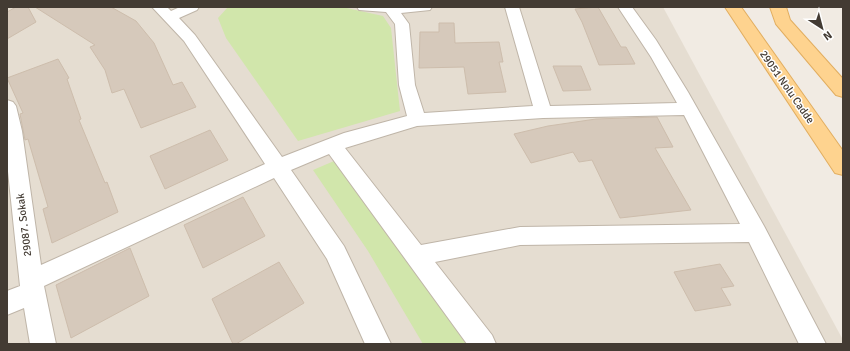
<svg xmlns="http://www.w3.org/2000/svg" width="850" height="351" viewBox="0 0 850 351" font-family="Signika,sans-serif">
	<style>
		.residential { fill: #e5ddd1 }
		.green { fill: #d1e6ab }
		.building { fill: #d6c9bb; stroke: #cdbdac }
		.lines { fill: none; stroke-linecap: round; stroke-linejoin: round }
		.minor-casing { stroke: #bfb5a8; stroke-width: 2 }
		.major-casing { stroke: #e2ae60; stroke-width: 2 }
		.minor { fill: #fff; fill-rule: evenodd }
		.major { fill: #fed38f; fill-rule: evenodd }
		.labels { text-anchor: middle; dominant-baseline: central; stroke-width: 3; stroke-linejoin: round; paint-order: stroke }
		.street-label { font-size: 11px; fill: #433b33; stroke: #fff }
	</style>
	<rect width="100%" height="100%" fill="#f1ebe3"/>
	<polygon class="residential" points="7,7 663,7 843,340 843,344 7,344"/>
	<g class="green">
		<polygon points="228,7 342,7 383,16 391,28 400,111 298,141 226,38 218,18"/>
		<polygon points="334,161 395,243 466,344 423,344 368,251 313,170"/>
	</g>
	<g class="building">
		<polygon points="16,7 28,7 36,22 7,39 7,12"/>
		<polygon points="35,7 111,7 136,21 154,43 173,85 182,82 196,107 141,128 124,89 112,93 105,70 90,47 95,45"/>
		<polygon points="598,7 621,47 626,47 635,64 599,65 582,22 575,9"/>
		<polygon points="439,23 454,23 455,43 499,42 503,62 499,62 506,92 468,94 464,67 419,68 420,32 439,32"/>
		<polygon points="58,59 69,78 67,79 81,119 79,120 105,183 107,182 118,212 52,243 43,209 48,207 28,139 25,140 20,114 23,113 7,78"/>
		<polygon points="553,66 581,66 591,90 563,91"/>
		<polygon points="657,117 673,147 655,148 691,210 620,218 592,160 579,162 573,152 531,163 514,134 548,126 596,119"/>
		<polygon points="210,130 228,160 165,189 150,156"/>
		<polygon points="243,197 265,236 203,268 184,225"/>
		<polygon points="130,248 149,296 71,338 56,285"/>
		<polygon points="279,262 304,303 236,344 233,344 212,299"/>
		<polygon points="720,264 734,286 721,288 731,305 695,311 674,272"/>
	</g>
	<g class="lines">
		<defs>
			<path id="minor" d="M152 7H167L171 11 180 7H199L197 10 179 18 195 35 282 157 344 133 407 116 399 85 395 24 386 12 359 10 357 7H432L430 10 401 13 409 24 415 85 424 113 533 106 505 7H519L550 106 677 103 651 57 618 7H632L656 40 688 92 764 226 826 344H799L749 242 520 245 435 262 492 335 496 344H467L329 154 291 170 344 246 391 344H365L327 259 274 178 44 286 56 344H30L24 308 7 315V291L20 286 7 162V100L13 102 16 106 22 131 41 265 265 164 184 41ZM684 115 740 224 520 227 421 245 345 148 417 126 543 118Z"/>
			<g id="major">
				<polygon points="725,7 741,7 843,151 843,175 835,173"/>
				<polygon points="770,7 786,7 790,20 843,79 843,97 836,95 776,24"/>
			</g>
		</defs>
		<use href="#minor" class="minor-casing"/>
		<use href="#major" class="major-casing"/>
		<use href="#minor" class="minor"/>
		<use href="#major" class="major"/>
	</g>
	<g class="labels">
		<g class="street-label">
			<text transform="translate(787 87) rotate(55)">29051 Nolu Cadde</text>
			<text transform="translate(24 225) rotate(-97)">29087. Sokak</text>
		</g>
	</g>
	<rect width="850" height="351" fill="none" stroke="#433b33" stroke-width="16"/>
	<g transform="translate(822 28) rotate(144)" stroke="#ffffff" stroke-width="3" paint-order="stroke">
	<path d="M0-3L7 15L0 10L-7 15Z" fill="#433b33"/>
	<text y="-6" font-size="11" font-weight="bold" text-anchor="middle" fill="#433b33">N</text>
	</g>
</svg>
